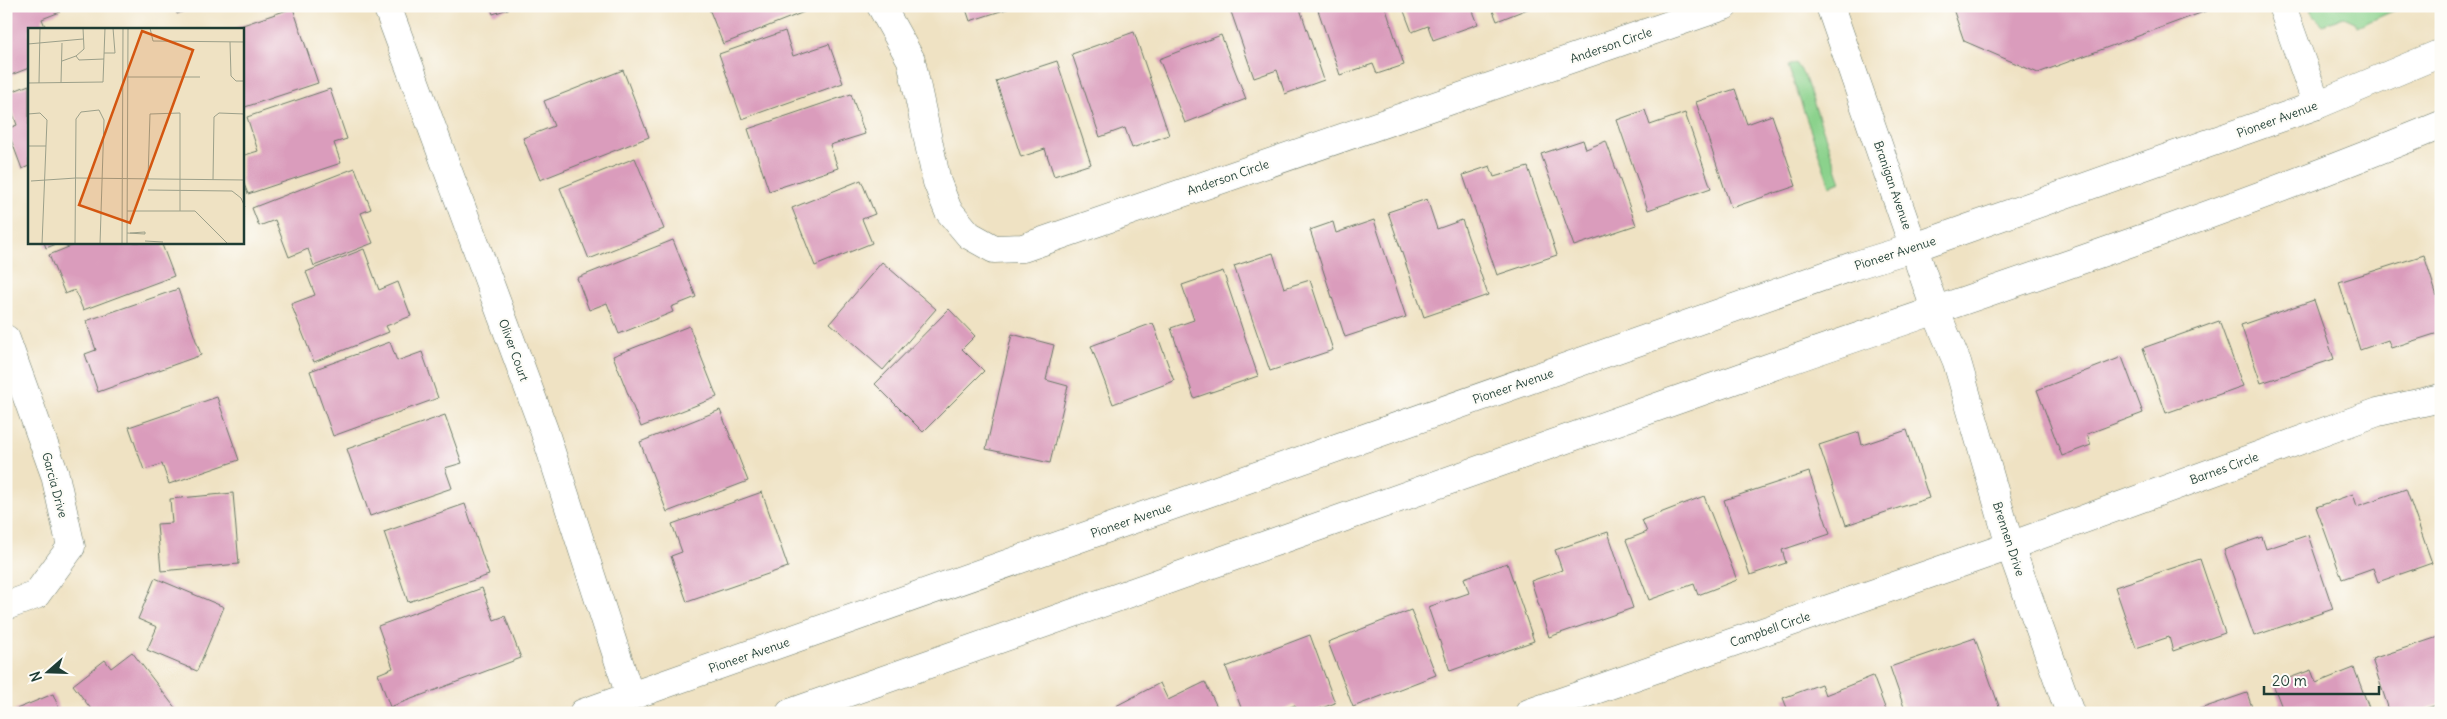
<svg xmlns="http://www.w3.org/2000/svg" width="2447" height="719" viewBox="0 0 2447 719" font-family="Delius,sans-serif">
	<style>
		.green { fill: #8bd28c; stroke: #558860 }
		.building { fill: #da9cbc }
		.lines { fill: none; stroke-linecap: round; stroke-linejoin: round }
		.minor-casing { stroke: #687766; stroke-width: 29 }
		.major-casing { stroke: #687766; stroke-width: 29 }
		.minor { stroke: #fff; stroke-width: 28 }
		.major { stroke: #fff; stroke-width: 28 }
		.labels { text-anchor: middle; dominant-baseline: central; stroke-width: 4.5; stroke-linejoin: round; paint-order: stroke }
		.street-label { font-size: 12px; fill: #1f3d34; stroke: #fdfcf7 }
		.inset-road { fill: none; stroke: #9ca08a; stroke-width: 1 }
		.view { fill: #d45610; fill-opacity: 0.15; stroke: #d45610; stroke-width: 2.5 }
		.inset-edge { fill: none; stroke: #1f3d34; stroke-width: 2.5 }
	</style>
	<rect width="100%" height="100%" fill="#fdfcf7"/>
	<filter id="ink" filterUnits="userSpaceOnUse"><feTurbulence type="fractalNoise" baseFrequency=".02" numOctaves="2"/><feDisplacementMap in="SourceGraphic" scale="10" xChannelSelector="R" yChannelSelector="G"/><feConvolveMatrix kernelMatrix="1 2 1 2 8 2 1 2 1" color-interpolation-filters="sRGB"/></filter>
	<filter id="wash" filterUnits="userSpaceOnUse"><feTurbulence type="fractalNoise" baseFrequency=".0096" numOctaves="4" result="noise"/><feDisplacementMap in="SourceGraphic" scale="20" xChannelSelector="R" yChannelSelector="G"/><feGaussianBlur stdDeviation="1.12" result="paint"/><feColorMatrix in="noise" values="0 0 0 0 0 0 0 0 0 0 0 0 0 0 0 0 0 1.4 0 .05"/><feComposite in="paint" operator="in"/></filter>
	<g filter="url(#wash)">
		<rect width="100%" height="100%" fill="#efe2c3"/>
		<g class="green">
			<polygon points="2310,6 2404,6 2357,27 2355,22 2344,17 2323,25 2315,17"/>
			<polygon points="1796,63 1804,75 1841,182 1830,186 1788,66"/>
		</g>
		<g id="blocks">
			<g class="building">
				<polygon points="6,6 57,6 60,12 42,19 46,29 29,29 29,68 6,77"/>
				<polygon points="175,6 197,6 177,14"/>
				<polygon points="490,6 514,6 514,7 493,14"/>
				<polygon points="708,6 801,6 804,12 723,44"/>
				<polygon points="965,6 1013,6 1013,7 970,21"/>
				<polygon points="1229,6 1299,6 1324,80 1285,94 1277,70 1254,78"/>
				<polygon points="1330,6 1385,6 1404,65 1377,74 1373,64 1340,75 1318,10"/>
				<polygon points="1402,6 1471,6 1478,24 1433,40 1428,26 1412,32"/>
				<polygon points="1491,6 1535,6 1497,21"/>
				<polygon points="1952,6 2205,6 2206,11 2038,73 1964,41"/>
				<polygon points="293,8 318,83 242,108 242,29 234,28"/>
				<polygon points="785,31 793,56 829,44 843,83 742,119 719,54"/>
				<polygon points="1134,32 1169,135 1132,148 1125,128 1100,137 1072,54"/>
				<polygon points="1221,35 1246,99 1185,123 1159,59"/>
				<polygon points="1057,61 1091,164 1054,176 1045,149 1021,157 996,81"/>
				<polygon points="623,70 649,137 540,180 523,138 554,126 544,101"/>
				<polygon points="29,85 29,166 22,169 7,129 17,125 6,94"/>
				<polygon points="330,89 347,139 334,143 341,163 248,194 242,179 242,156 258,151 247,117"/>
				<polygon points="1735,89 1747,124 1772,115 1796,186 1731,208 1696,102"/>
				<polygon points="851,94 865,134 830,145 838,168 769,191 748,129"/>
				<polygon points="1645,110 1650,125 1685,113 1711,188 1648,210 1617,120"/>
				<polygon points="1583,140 1586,149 1606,141 1636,225 1574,246 1541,154"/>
				<polygon points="635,158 664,229 589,259 560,188"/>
				<polygon points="1490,166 1494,177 1528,167 1557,255 1497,275 1463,175"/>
				<polygon points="355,168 371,209 361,213 373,243 314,266 308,249 289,257 275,220 259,226 252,208"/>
				<polygon points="861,180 875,214 862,219 872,243 815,266 792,208"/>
				<polygon points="1427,199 1437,229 1462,220 1488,295 1424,317 1388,212"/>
				<polygon points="1374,220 1406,317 1345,337 1310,230 1333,222 1336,233"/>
				<polygon points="673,240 696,297 671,307 673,312 619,334 607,303 589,310 577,278"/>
				<polygon points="44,242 59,242 59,243 46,248"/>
				<polygon points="81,242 161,242 174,276 83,310 75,290 65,294 49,255"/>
				<polygon points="364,249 379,290 398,282 411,316 386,326 389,332 314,362 291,304 315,295 306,272"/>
				<polygon points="1273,253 1284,288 1310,280 1333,350 1270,371 1234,266"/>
				<polygon points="2424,255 2441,309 2441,332 2391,348 2388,340 2360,350 2339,282"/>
				<polygon points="882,262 936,309 883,370 830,323"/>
				<polygon points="1223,271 1258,376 1194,398 1171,328 1194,320 1182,285"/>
				<polygon points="178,289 201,355 98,392 85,354 96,350 86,321"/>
				<polygon points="2314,300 2334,359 2261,383 2241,325"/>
				<polygon points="949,309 975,336 962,349 984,371 923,432 875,384"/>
				<polygon points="2219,321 2243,386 2166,413 2143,348"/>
				<polygon points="1153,323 1174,381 1113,404 1091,346"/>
				<polygon points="689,326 717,397 641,427 613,356"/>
				<polygon points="1012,334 1054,345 1046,380 1068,386 1050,463 986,449"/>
				<polygon points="390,342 397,361 422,352 438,398 333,436 310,371"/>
				<polygon points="2122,357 2143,413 2087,434 2091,445 2062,456 2037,390"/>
				<polygon points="217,397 239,460 169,484 162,464 144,470 129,427"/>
				<polygon points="720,410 748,481 667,512 640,442"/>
				<polygon points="445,415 462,463 445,468 452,488 370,516 347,449"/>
				<polygon points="1907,430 1929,498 1846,525 1819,445 1859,432 1862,445"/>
				<polygon points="1809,472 1830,534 1782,550 1786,563 1750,575 1724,500"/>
				<polygon points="2406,489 2432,563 2378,582 2373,568 2342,579 2316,507 2353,494 2357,506"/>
				<polygon points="762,492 788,567 687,602 671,556 682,552 672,524"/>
				<polygon points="233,493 239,564 161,571 157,524 172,523 170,499"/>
				<polygon points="1704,496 1737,580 1698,595 1694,584 1649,600 1626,540 1647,532 1642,520"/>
				<polygon points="465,504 489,575 408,602 384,532"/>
				<polygon points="1608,532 1633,608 1549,637 1531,581 1562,570 1555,550"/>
				<polygon points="2308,535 2333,609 2254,636 2224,550 2262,537 2266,549"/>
				<polygon points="2200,559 2225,633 2173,651 2169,637 2136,648 2115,587"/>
				<polygon points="1507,563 1534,641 1450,671 1428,607 1469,593 1464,578"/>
				<polygon points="155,578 224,607 197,671 147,650 157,627 138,619"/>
				<polygon points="482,588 494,620 505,616 521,658 390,707 378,674 393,668 378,626"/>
				<polygon points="1411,610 1436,675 1353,707 1328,642"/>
				<polygon points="1310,635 1335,703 1309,713 1298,713 1295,705 1275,713 1243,713 1226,667"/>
				<polygon points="2441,636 2441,704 2427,708 2428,713 2390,713 2372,659"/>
				<polygon points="1975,638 2001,712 1906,713 1890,667"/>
				<polygon points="132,652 176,709 172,713 94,713 73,685 105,660 111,668"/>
				<polygon points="2354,668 2371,713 2284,713 2273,684 2311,670 2316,683"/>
				<polygon points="1873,676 1887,713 1789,713 1783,698 1821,684 1825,695"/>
				<polygon points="1205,682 1220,713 1119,713 1116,706 1160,683 1168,700"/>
				<polygon points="2247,693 2254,713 2195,713 2194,711"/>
				<polygon points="53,694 61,713 15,713 14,710"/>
			</g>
		</g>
	</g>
	<g filter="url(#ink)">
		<use href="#blocks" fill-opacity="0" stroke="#687766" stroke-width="1"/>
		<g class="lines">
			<defs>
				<g id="minor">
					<polyline points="387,6 544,430 630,696"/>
					<polyline points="881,6 911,60 937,182 948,210 969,235 994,249 1023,248 1724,6"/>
					<polyline points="1830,6 1936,312 1957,362 2010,546 2070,713"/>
					<polyline points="2282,6 2317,105"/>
					<polyline points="6,339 55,475 71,547 36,595 6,606"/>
					<polyline points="1529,713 2010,546 2378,412 2441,398"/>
				</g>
				<g id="major">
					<polyline points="583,713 1853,266 1915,247 2317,105 2441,53"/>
					<path d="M790 713C1114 599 1438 484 1762 370 1989 291 2218 217 2441 125"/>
				</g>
			</defs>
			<use href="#minor" class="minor-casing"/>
			<use href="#major" class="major-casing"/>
			<use href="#minor" class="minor"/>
			<use href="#major" class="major"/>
		</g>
	</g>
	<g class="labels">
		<g class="street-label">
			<text transform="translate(1611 45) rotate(-19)">Anderson Circle</text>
			<text transform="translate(2277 119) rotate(-20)">Pioneer Avenue</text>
			<text transform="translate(1228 177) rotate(-19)">Anderson Circle</text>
			<text transform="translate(1893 185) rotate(71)">Branigan Avenue</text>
			<text transform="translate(1895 253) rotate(-18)">Pioneer Avenue</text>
			<text transform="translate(514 350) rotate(70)">Oliver Court</text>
			<text transform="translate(1513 386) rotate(-19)">Pioneer Avenue</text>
			<text transform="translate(2224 468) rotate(-20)">Barnes Circle</text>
			<text transform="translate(55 485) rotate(75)">Garcia Drive</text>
			<text transform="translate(1131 520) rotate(-19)">Pioneer Avenue</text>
			<text transform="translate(2009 539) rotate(72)">Brennen Drive</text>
			<text transform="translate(1770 629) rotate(-19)">Campbell Circle</text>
			<text transform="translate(749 655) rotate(-19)">Pioneer Avenue</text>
		</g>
	</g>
	<g transform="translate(28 28)">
		<rect width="216" height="216" fill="#efe2c3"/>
		<path class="inset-road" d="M122 0 125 13 217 14M202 14 203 48 208 53H217M0 16 55 11M76 25H87L85 0M48 28 51 32 76 31M34 33 48 28 56 21 55 0M100 49H172M0 55 75 54 77 0M11 55 12 0M33 55 34 15M0 86 12 85 19 92 14 216M0 118H18M120 151 122 86 152 85V183M185 152 186 89 191 85 217 86M3 153 48 150 217 152M120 162 204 163 213 170 217 179M99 183H167L200 216M99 205 117 206V204M102 205 117 204M117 213 135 214M47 216 48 91 53 84 71 82 76 92 72 216M94 216 95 0M99 216 100 0"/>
		<path class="view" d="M114 3 165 22 102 195 51 177Z"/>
		<rect width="216" height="216" class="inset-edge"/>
	</g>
	<rect width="2447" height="719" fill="none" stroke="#fdfcf7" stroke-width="25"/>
	<g transform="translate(48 672) rotate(250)" stroke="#fdfcf7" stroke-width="4" paint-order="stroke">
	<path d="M0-4L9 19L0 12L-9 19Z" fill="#1f3d34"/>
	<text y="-8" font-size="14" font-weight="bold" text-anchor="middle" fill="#1f3d34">N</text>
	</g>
	<path d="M2264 686v8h115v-8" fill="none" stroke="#1f3d34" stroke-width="2.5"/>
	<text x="2272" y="686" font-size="15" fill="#1f3d34" stroke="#fdfcf7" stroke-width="4" paint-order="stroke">20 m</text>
</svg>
